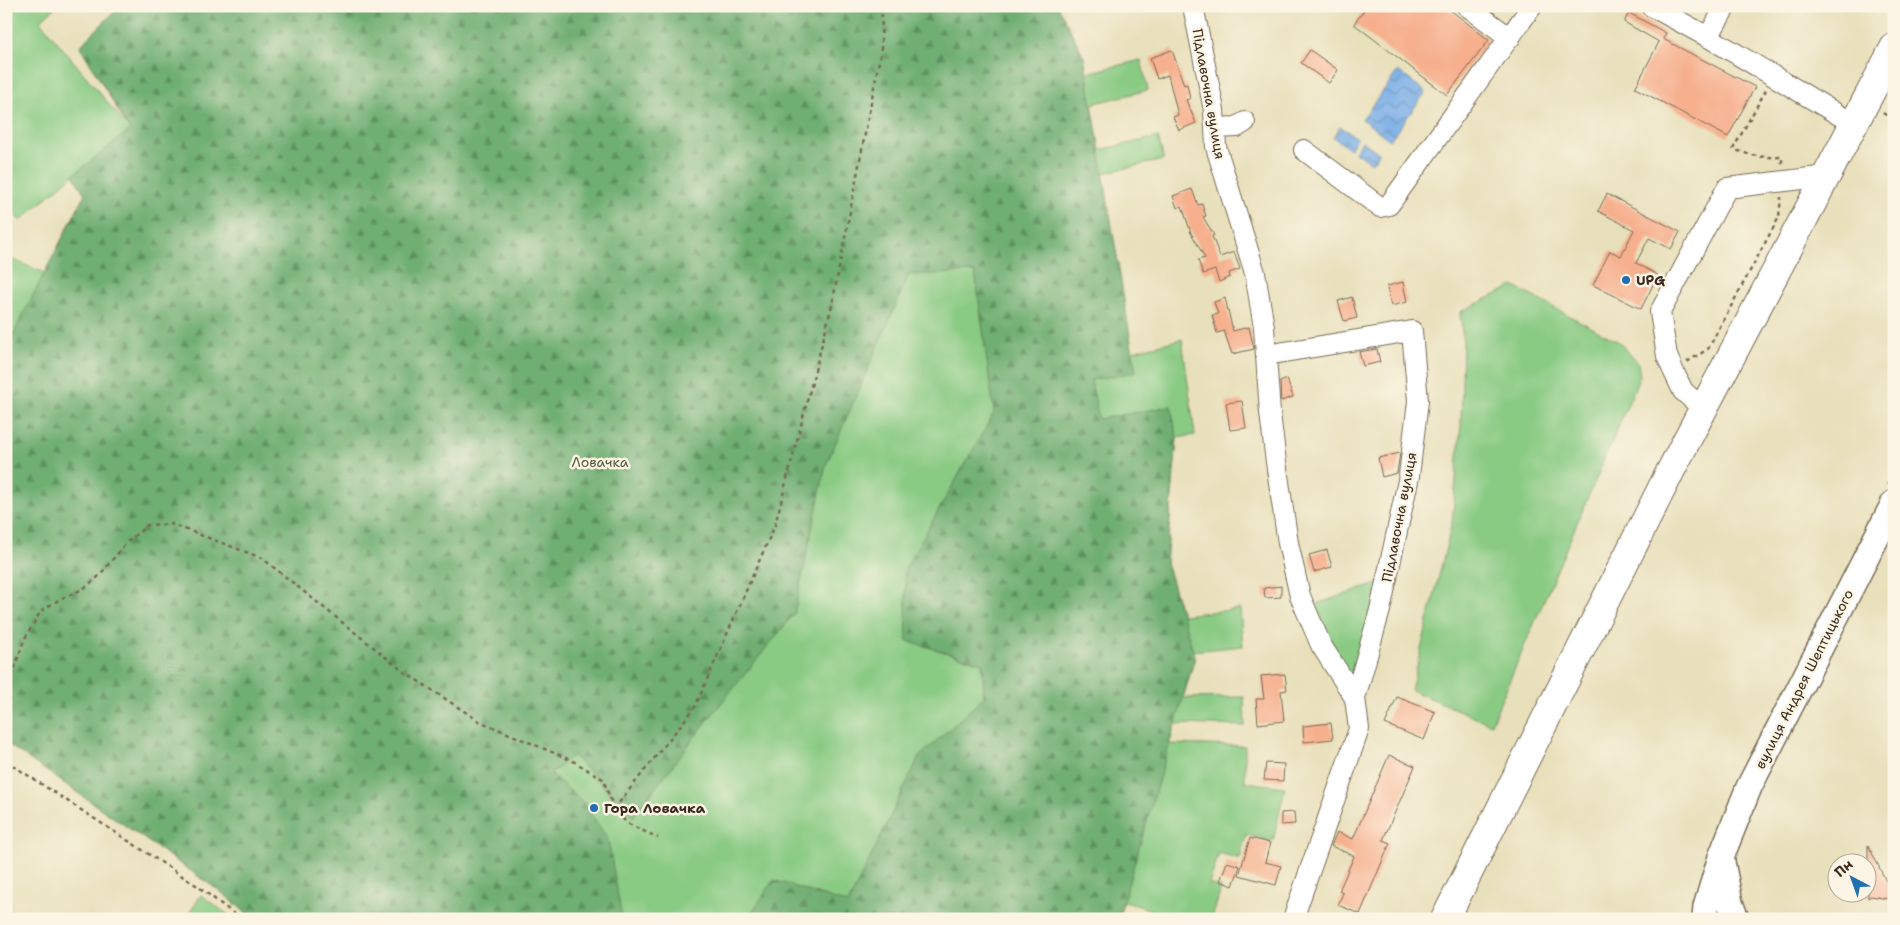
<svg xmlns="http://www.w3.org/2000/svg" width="1900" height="925" viewBox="0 0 1900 925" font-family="'Shantell Sans',sans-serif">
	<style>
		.green { fill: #8acb84; stroke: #627a51 }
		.forest { fill: url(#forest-firs); stroke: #556c48 }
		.water { fill: url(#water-waves); stroke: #5a6c83 }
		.building { fill: #f6b08e }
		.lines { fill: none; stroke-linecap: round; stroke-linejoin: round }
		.minor-casing { stroke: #786a55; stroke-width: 22 }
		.major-casing { stroke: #786a55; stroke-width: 28 }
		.highway-casing { stroke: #786a55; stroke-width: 30 }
		.path { stroke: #786a55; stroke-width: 2.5; stroke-dasharray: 4 4; stroke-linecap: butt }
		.minor { stroke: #fff; stroke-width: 20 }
		.major { stroke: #fff; stroke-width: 25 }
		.highway { stroke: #fff; stroke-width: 28 }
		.poi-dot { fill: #1f6fb2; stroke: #fcf5e5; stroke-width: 2 }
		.labels { text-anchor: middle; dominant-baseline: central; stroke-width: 5; stroke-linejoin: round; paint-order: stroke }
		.street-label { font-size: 14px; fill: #3b2a1e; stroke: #fcf5e5 }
		.poi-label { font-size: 14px; font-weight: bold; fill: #3b2a1e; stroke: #fcf5e5; text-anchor: start }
		.park-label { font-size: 14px; fill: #535a3d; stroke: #fcf5e5 }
	</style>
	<defs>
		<pattern id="forest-firs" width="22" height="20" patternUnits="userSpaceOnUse" patternTransform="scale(1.25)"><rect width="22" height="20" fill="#6faf72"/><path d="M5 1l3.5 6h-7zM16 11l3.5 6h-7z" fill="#5c8f5d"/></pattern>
		<pattern id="water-waves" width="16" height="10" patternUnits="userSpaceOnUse" patternTransform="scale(1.25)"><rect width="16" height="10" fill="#7aafe8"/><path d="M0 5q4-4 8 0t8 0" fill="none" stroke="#658fbb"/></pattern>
	</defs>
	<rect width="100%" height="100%" fill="#fcf5e5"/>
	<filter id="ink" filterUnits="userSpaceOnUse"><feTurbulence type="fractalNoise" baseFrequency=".02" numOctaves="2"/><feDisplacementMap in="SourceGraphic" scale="10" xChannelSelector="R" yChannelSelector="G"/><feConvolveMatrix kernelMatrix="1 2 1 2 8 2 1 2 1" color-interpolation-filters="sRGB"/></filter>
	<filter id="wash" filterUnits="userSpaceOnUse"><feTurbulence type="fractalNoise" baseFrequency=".0096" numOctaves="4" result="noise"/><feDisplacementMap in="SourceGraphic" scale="20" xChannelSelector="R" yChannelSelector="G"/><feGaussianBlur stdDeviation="1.12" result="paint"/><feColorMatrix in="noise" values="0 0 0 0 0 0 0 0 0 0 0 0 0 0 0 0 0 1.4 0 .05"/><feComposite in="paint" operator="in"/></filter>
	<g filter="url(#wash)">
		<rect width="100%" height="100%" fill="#e8e0bb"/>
		<g class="green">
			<polygon points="6,6 57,6 40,21 127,126 80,46 120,6 1058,6 1084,57 1087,73 1141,60 1148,90 1092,104 1100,150 1158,137 1164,160 1103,173 1132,351 1182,339 1195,435 1177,438 1166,564 1182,615 1240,609 1243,646 1193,651 1195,657 1183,698 1244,697 1245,726 1175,724 1169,744 1245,746 1245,782 1285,787 1273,841 1246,835 1240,859 1219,853 1209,884 1221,888 1212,919 1179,919 1124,901 1118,919 253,919 224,894 6,743 6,257 45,273 85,194 73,175 20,221 6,205"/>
			<polygon points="1513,286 1619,342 1638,363 1640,376 1491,724 1411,690 1452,523 1461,424 1463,343 1460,312"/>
			<polygon points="1380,583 1355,674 1347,674 1310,606"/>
			<polygon points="201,895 234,919 186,919"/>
		</g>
		<polygon class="forest" points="120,6 1058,6 1084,57 1136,372 1091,380 1099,419 1171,406 1177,438 1166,563 1195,657 1118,919 747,919 774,880 848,904 919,757 984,697 982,663 907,641 905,569 994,413 975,272 909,275 826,465 794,614 710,717 633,817 573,755 551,774 583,802 608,839 622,919 253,919 224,894 6,743 6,348 85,194 73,175 130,130 80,46"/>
		<g class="water">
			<polygon points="1398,71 1426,92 1390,140 1362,119"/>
			<polygon points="1340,126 1357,138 1350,149 1333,137"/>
			<polygon points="1362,141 1379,153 1372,163 1355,152"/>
		</g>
		<g id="blocks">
			<g class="building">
				<polygon points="1367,6 1445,6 1489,40 1447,95 1354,24"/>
				<polygon points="1629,13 1666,33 1663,39 1755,87 1728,137 1635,88 1659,42 1624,22"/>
				<polygon points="1172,50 1184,85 1187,84 1190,99 1186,100 1196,123 1179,130 1173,117 1178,115 1168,75 1157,79 1150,58"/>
				<polygon points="1310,50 1338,70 1329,83 1301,63"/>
				<polygon points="1192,189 1198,205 1202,204 1206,216 1203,217 1214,235 1212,236 1220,257 1234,252 1240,269 1229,273 1230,277 1219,282 1215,270 1203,274 1198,260 1205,258 1191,233 1182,206 1177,208 1173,196"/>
				<polygon points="1607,194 1680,232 1671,249 1649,238 1636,263 1658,275 1641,309 1593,285 1610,251 1621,256 1634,230 1598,211"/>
				<polygon points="1403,282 1407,302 1391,306 1387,286"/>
				<polygon points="1352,297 1357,318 1344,321 1338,301"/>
				<polygon points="1225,298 1233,331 1249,327 1254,349 1232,354 1224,331 1217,333 1212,315 1218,314 1214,302"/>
				<polygon points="1377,349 1380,362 1363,366 1359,352"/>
				<polygon points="1287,379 1293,397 1281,401 1280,382"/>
				<polygon points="1242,401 1246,428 1230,430 1226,403"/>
				<polygon points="1400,453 1397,473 1382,477 1378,458"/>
				<polygon points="1327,550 1332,567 1314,572 1309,555"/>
				<polygon points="1281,586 1281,597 1265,598 1264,588"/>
				<polygon points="1285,674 1287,690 1281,691 1284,721 1258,724 1256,699 1264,699 1261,676"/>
				<polygon points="1397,697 1435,712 1424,740 1385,724"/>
				<polygon points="1331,723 1333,739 1304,742 1303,726"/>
				<polygon points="1389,755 1415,766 1383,840 1390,843 1360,914 1338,905 1343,893 1339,891 1354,856 1331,846 1337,832 1353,839"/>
				<polygon points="1266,763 1284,764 1283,781 1264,780"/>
				<polygon points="1294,812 1295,824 1281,825 1281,813"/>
				<polygon points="1250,838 1270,843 1265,862 1281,866 1276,885 1239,875"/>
				<polygon points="1868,845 1889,887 1894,884 1894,900 1871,896 1868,898"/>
				<polygon points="1227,862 1240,866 1233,886 1220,881"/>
			</g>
		</g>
	</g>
	<g filter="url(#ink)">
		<use href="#blocks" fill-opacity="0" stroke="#786a55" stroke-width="1"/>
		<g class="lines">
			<defs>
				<g id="minor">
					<polyline points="1193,6 1214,110 1216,147 1255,273 1264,327 1270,413 1276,462 1288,543 1300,596 1321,645 1355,698 1359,729 1293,919"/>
					<polyline points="1467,6 1510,38"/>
					<polyline points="1651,6 1708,37 1854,124"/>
					<polyline points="1708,37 1726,6"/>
					<polyline points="1216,128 1237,127 1245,122"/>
					<polyline points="1304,150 1380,207 1389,205 1532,6"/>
					<polyline points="1266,355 1412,331 1418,401 1409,476 1380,610 1355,698"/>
					<polyline points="1706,404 1692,399 1683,391 1673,370 1667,356 1660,312 1727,188 1827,176"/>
				</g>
				<g id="major">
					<polyline points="1722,862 1730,903 1736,919"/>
					<polyline points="1705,919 1706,907 1721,857 1749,787 1894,503"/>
				</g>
				<polyline id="highway" points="1445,919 1671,470 1894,48"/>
			</defs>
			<use href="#minor" class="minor-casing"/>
			<use href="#major" class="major-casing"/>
			<use href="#highway" class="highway-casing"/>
			<g class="path">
				<polyline points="1692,8 1698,6"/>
				<path d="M1766 90 1733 149C1751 156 1764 158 1782 157V164"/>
				<polyline points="1883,113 1894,121"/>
				<polyline points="1687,362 1708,349 1779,217 1781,197"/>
				<polyline points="1888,485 1894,473"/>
				<polyline points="6,707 9,702 13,673 24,640 41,611 60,599 83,589 98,577 127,542 148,525 171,524 262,558 403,671 479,721 573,761 603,779 614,809 627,823 658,838"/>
				<polyline points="6,761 196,885 241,919"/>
				<polyline points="614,809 695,707 775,525 832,305 881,51 882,6"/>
			</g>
			<use href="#minor" class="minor"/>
			<use href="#major" class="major"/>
			<use href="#highway" class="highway"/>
		</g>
	</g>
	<g class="poi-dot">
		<circle cx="1626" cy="280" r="5"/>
		<circle cx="594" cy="808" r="5"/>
	</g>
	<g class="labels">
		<g class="street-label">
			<text transform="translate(1209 94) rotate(80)">Підлавочна вулиця</text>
			<text transform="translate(1399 517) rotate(-79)">Підлавочна вулиця</text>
			<text transform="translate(1804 679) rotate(-63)">вулиця Андрея Шептицького</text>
		</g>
		<g class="poi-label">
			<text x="1636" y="280">UPG</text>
			<text x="604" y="808">Гора Ловачка</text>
		</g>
		<g class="park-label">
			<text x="600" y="462">Ловачка</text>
		</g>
	</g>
	<rect width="1900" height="925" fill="none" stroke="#fcf5e5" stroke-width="25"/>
	<g transform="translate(1852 878) rotate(319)"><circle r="24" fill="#fcf5e5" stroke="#afa495"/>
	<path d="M0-4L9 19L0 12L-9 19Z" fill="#1f6fb2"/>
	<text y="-8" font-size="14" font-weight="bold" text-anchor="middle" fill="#3b2a1e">Пн</text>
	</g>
</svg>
